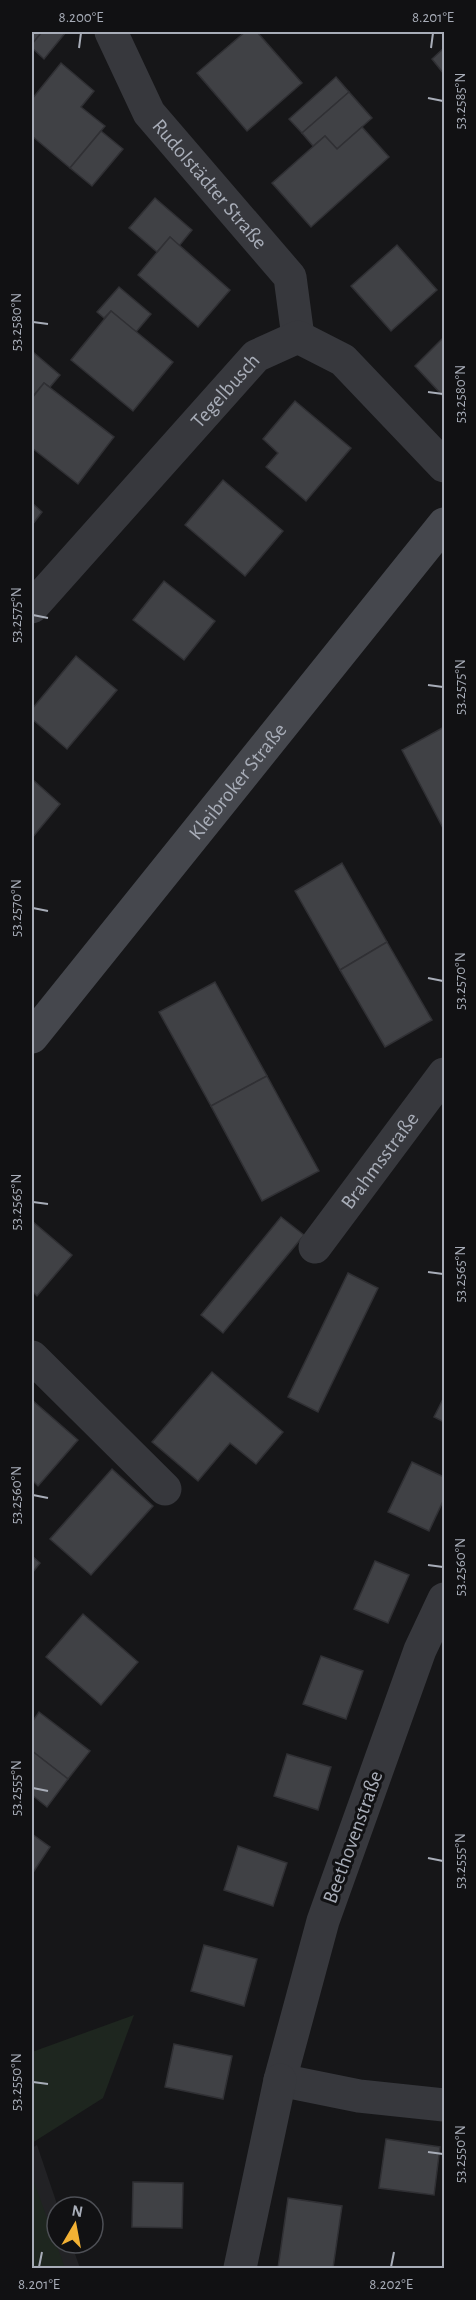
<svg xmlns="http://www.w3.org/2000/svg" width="476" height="2300" viewBox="0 0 476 2300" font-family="'Alegreya Sans',sans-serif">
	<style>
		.built { fill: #222225 }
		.green { fill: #1e261f }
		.building { fill: #404145; stroke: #303034; stroke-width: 1.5 }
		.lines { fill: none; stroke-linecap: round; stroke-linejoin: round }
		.street { stroke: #37383d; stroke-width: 33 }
		.secondary { stroke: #45474d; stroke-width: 33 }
		.ticks { fill: none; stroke: #a8adb8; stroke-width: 2 }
		.labels { text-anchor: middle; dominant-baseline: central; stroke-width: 6; stroke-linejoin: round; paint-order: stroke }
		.street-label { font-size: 21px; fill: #a8adb8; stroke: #111113 }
		.neatline { fill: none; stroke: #a8adb8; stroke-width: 2 }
		.ticks-label { font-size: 15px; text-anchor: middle; fill: #a8adb8 }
	</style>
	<rect width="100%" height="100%" fill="#161618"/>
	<polygon class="built" points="37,2145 58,2207 57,2243 71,2243 80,2268 32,2268 32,2148"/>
	<g class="green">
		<polygon points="134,2015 103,2098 32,2143 32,2052"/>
		<polygon points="34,2182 65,2268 32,2268 32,2183"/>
	</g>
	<g class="building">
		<polygon points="32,32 42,32 32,44"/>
		<polygon points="42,32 66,32 44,59 32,48 32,44"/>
		<polygon points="245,32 257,32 302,83 247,131 197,73"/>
		<polygon points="444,48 444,74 432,59"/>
		<polygon points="61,63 94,91 81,107 105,126 70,168 32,136 32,99"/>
		<polygon points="336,77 349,92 302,133 289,119"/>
		<polygon points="349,92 372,118 337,149 325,136 313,146 302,133"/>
		<polygon points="362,127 389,157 311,227 272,183 325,136 337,149"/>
		<polygon points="101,131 123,149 92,186 70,168"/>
		<polygon points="155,198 192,230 179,246 170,237 157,252 129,228"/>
		<polygon points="170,237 230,290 198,327 138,275"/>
		<polygon points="397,245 437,290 391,331 351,286"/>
		<polygon points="119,287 151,314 136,332 111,311 104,318 97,312"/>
		<polygon points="111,311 173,362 133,411 71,360"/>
		<polygon points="444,337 444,397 415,366"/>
		<polygon points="33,352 60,375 50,387 44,383 34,395 32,393"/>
		<polygon points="44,383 114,437 78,484 32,448 32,398"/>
		<polygon points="295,401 351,448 306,501 266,467 278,453 263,439"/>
		<polygon points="223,480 283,531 245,576 185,525"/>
		<polygon points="32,503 42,512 32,525"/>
		<polygon points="164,581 215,621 184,660 133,620"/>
		<polygon points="76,656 117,690 67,749 32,719 32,709"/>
		<polygon points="444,727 444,830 402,750"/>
		<polygon points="32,779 60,804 32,838"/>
		<polygon points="342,863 387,942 340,970 295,891"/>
		<polygon points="387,942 432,1020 385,1047 340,970"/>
		<polygon points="215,982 267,1076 211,1106 159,1012"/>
		<polygon points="267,1076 319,1171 262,1201 211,1106"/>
		<polygon points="281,1217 304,1235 223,1333 201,1315"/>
		<polygon points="32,1221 72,1255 37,1296 32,1291"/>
		<polygon points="348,1273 378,1288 318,1412 288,1397"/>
		<polygon points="212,1372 283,1432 256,1464 230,1443 198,1481 152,1442"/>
		<polygon points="444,1397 444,1422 434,1417"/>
		<polygon points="32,1400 78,1440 38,1486 32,1480"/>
		<polygon points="412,1462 444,1477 444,1499 429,1531 388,1512"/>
		<polygon points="112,1469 153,1506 91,1575 50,1539"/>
		<polygon points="32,1556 40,1563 32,1573"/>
		<polygon points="375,1561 409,1575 388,1623 354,1609"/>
		<polygon points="83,1614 138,1662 101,1705 46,1657"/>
		<polygon points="321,1656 363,1671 346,1719 303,1704"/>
		<polygon points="39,1712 90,1751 68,1779 32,1751 32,1722"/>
		<polygon points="32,1751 68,1779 47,1807 32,1795"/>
		<polygon points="287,1754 331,1767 318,1810 274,1796"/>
		<polygon points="32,1834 50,1847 32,1874"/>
		<polygon points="238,1846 287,1863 273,1906 224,1890"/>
		<polygon points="204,1945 257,1959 244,2006 191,1991"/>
		<polygon points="174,2044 232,2056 223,2099 165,2087"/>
		<polygon points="386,2139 440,2147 434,2195 379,2188"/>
		<polygon points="133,2182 183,2183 182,2228 132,2227"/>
		<polygon points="288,2198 342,2206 333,2268 278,2268"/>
	</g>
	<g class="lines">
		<g class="street">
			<path id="s1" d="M111 32 149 113 290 277 298 337"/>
			<path id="s2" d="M32 607 256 356 298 337 343 360 444 466"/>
			<path id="s3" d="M315 1247 444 1074"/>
			<polyline points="32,1357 165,1489"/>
			<polyline points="444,1599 420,1650 323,1921 280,2080 359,2096 444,2105"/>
			<polyline points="240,2268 280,2080"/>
		</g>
		<path class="secondary" id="s4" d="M32 1037 444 524"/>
	</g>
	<path class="ticks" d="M79 48 81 33M431 48 433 33M428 98 443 101M33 322 48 324M428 392 443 394M33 615 48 618M428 685 443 687M33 908 48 911M428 978 443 981M33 1202 48 1204M428 1272 443 1274M33 1495 48 1498M428 1565 443 1567M33 1788 48 1791M428 1858 443 1861M33 2082 48 2084M428 2152 443 2154M39 2267 42 2252M391 2267 394 2252"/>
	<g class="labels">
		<g class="street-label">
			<text stroke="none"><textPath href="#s1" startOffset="183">Rudolstädter Straße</textPath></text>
			<text stroke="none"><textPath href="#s2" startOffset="290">Tegelbusch</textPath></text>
			<text stroke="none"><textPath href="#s4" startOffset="328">Kleibroker Straße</textPath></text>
			<text stroke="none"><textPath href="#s3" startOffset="108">Brahmsstraße</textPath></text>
			<text transform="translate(353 1837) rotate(-70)">Beethovenstraße</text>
		</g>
	</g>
	<rect width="476" height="2300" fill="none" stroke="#111113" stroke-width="66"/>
	<g transform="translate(75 2225) rotate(10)"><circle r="28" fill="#111113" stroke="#4d4f55" stroke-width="1.5"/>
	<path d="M0-4.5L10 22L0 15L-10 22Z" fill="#f2b134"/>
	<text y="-9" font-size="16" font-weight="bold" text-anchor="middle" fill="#a8adb8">N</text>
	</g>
	<rect x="33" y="33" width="410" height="2234" class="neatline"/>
	<g class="ticks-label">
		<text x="81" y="22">8.200°E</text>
		<text x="433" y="22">8.201°E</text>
		<text transform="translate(460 101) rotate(-90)" y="5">53.2585°N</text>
		<text transform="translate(16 322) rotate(-90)" y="5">53.2580°N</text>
		<text transform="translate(460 394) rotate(-90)" y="5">53.2580°N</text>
		<text transform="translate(16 615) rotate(-90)" y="5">53.2575°N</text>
		<text transform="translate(460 687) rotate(-90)" y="5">53.2575°N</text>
		<text transform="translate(16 908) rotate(-90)" y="5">53.2570°N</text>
		<text transform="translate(460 981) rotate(-90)" y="5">53.2570°N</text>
		<text transform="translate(16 1202) rotate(-90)" y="5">53.2565°N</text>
		<text transform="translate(460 1274) rotate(-90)" y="5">53.2565°N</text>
		<text transform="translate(16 1495) rotate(-90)" y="5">53.2560°N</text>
		<text transform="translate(460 1567) rotate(-90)" y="5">53.2560°N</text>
		<text transform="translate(16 1788) rotate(-90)" y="5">53.2555°N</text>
		<text transform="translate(460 1861) rotate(-90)" y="5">53.2555°N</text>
		<text transform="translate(16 2082) rotate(-90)" y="5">53.2550°N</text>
		<text transform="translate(460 2154) rotate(-90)" y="5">53.2550°N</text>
		<text x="39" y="2289">8.201°E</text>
		<text x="391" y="2289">8.202°E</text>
	</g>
</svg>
